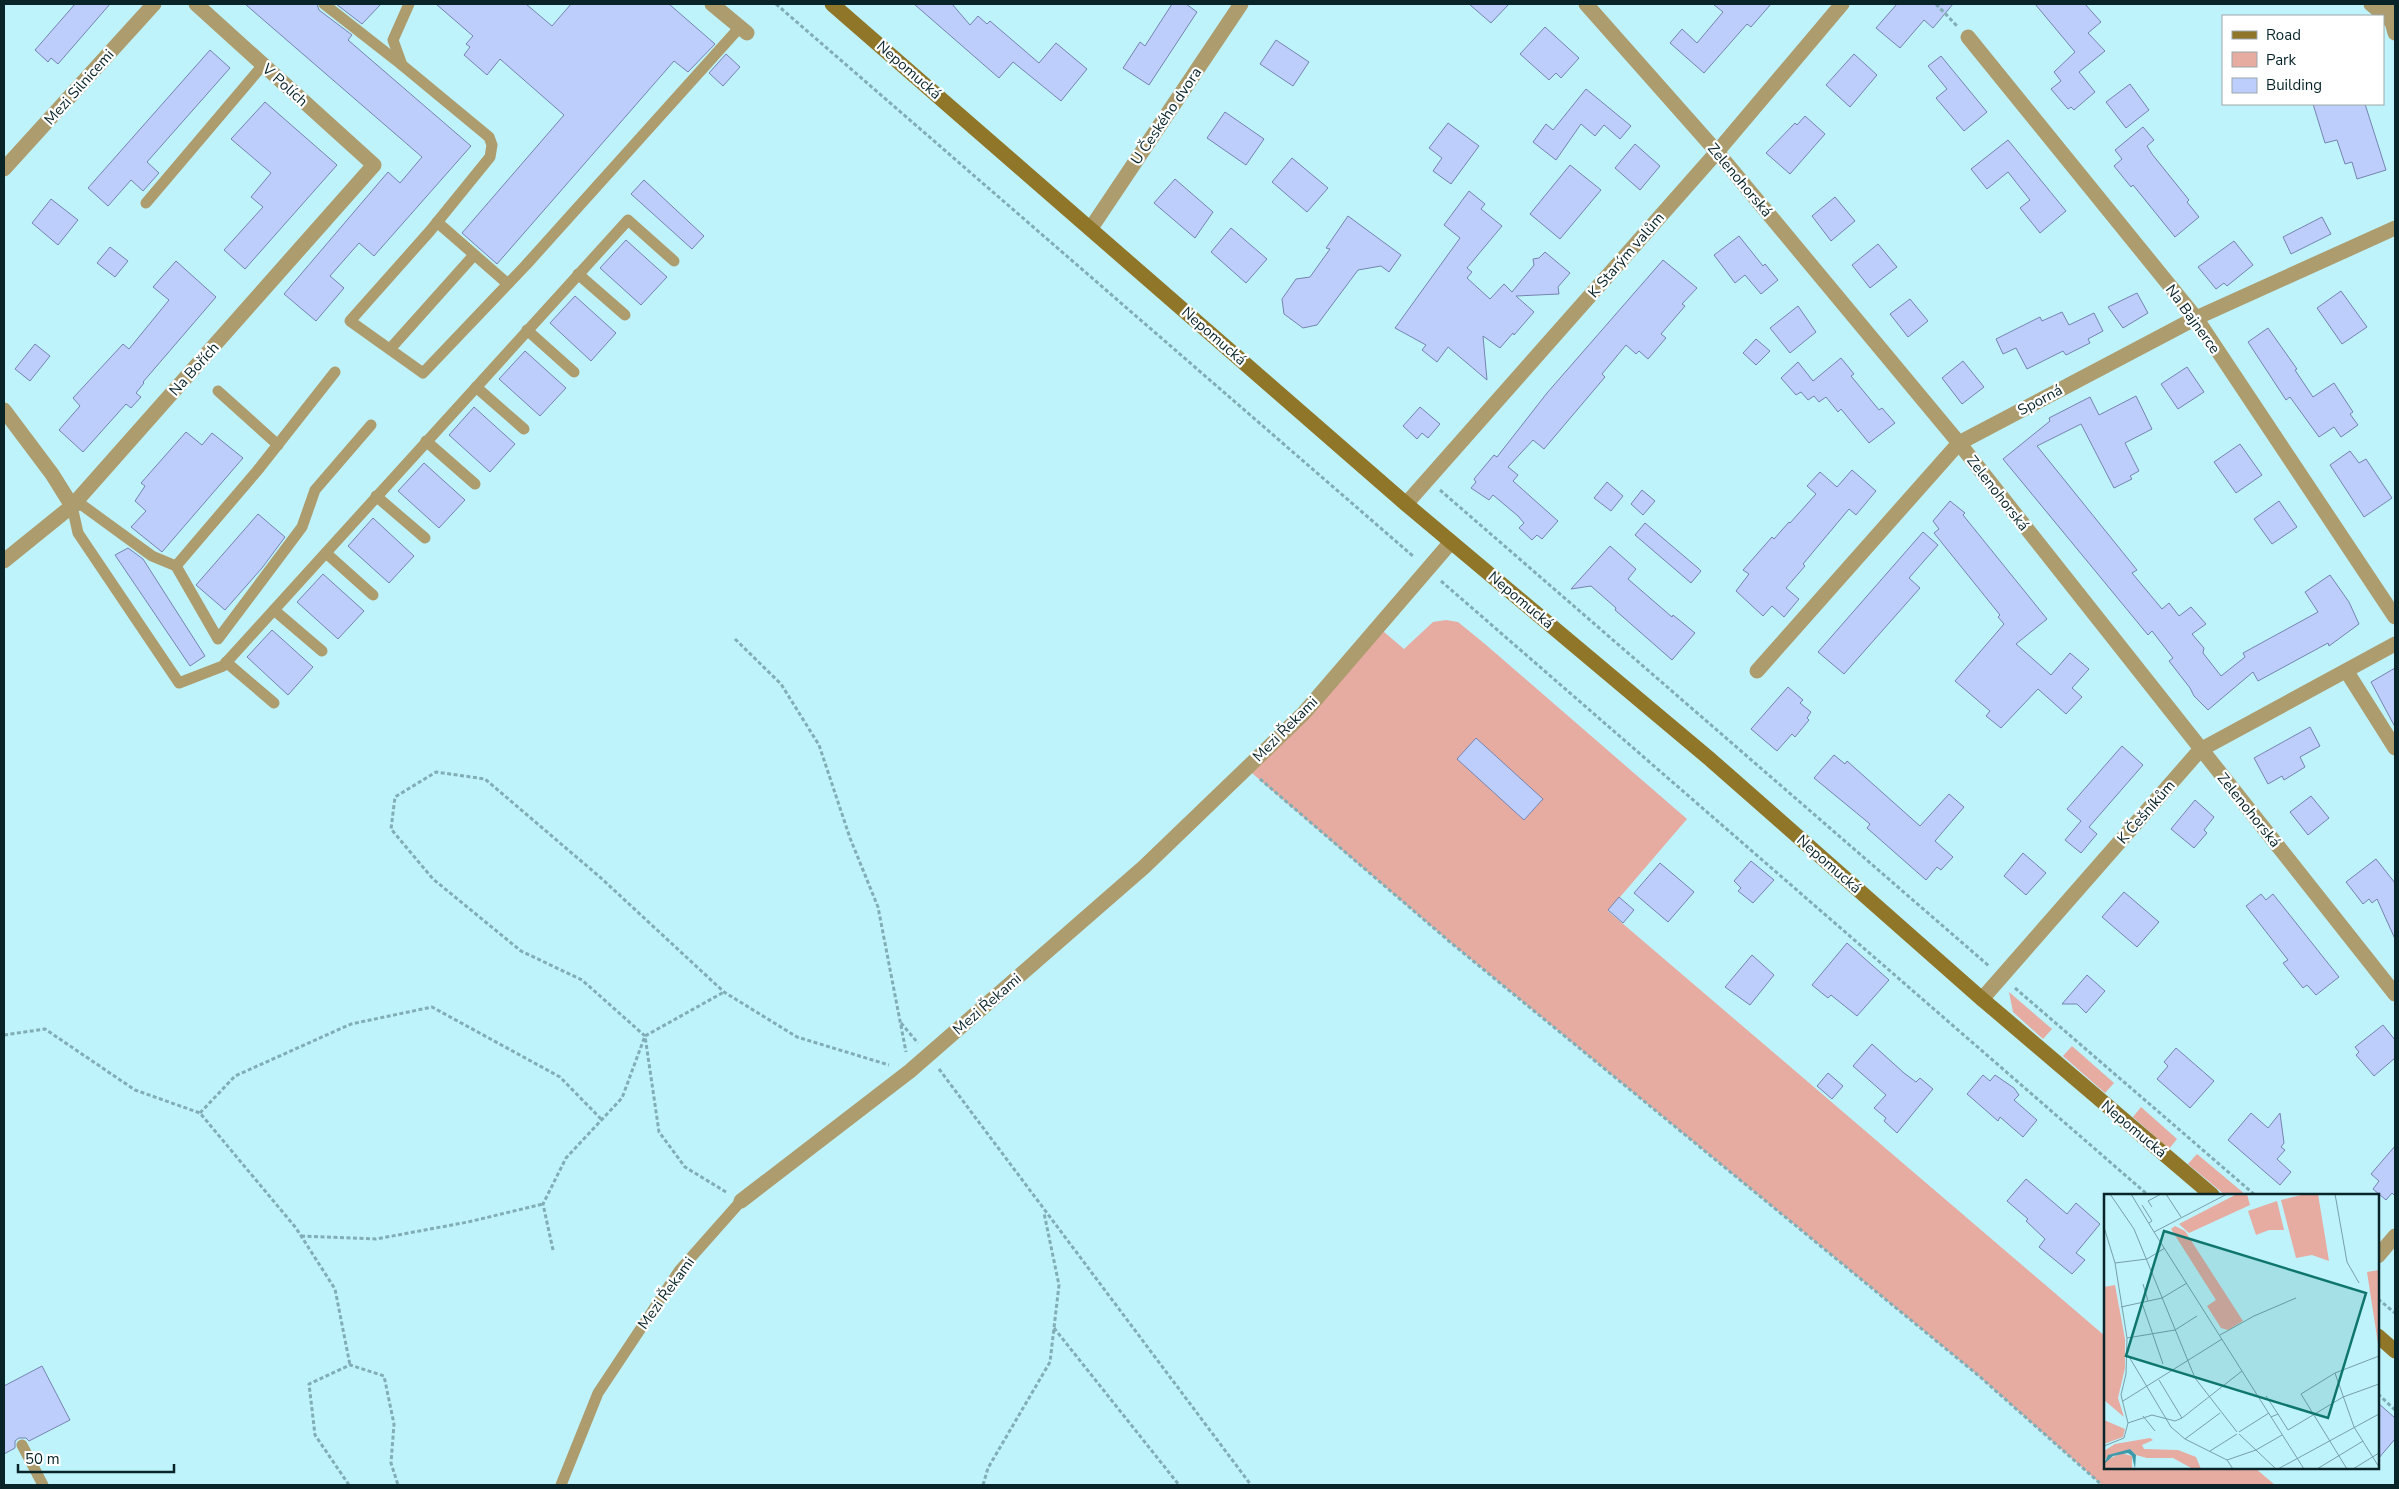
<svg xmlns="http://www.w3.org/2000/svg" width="2399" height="1489" viewBox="0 0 2399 1489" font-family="'Nunito Sans',sans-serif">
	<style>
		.green { fill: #e6aba1 }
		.building { fill: #bdcefc; stroke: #7584af }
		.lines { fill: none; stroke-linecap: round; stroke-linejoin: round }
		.path { stroke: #81adb5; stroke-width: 3; stroke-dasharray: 4 2.5; stroke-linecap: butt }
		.lane { stroke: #ad9c6d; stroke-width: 11 }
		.street { stroke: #ad9c6d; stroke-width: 15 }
		.secondary { stroke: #907628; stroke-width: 15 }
		.labels { text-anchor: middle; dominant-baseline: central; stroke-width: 4.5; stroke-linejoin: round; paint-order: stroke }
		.street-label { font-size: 15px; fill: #082429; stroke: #fff }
		.inset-road { fill: none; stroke: #76a0a8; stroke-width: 1 }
		.view { fill: #0f766e; fill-opacity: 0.15; stroke: #0f766e; stroke-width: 2.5 }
		.inset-edge { fill: none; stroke: #082429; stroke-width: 2.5 }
	</style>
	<rect width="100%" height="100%" fill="#bff3fc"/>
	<g class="green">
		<polygon points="1446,620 1458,622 1485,644 1687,819 1608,911 2105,1336 2105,1468 2255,1468 2275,1485 2102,1485 1979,1376 1450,942 1246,768 1377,626 1404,649 1433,622"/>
		<polygon points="2009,992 2052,1029 2043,1039 2013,1012"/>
		<polygon points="2072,1046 2114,1083 2105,1093 2063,1056"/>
		<polygon points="2141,1107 2177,1139 2169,1149 2133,1117"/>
		<polygon points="2197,1154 2246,1195 2225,1195 2188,1164"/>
	</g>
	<g class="building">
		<polygon points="75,4 110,4 58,64 51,58 48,62 35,50"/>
		<polygon points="245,4 317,4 319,10 352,35 348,40 471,146 374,256 359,243 330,276 344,288 316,321 284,294 388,172 400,183 422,157"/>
		<polygon points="336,4 381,4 362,24"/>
		<polygon points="436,4 526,4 552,26 571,4 669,4 715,44 688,72 674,61 497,264 462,233 564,115 500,59 487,75 464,55 470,47 466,44 473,36"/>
		<polygon points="914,4 952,4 970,25 978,16 987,24 990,21 1039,63 1056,43 1087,69 1061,101 1013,62 999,78"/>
		<polygon points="1172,4 1186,4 1197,12 1149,85 1123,68 1140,42 1145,46"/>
		<polygon points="1469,4 1509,4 1491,23"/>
		<polygon points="1713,4 1771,4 1751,27 1747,24 1704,73 1670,43 1682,29 1697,43 1723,12"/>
		<polygon points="1897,4 1953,4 1933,28 1924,20 1900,48 1876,28"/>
		<polygon points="2035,4 2085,4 2101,22 2088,33 2105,51 2079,72 2095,92 2074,110 2071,107 2068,109 2051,89 2061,81 2054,72 2075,52"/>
		<polygon points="1545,27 1579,58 1561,78 1556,73 1549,80 1520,54"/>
		<polygon points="1276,40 1309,62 1293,86 1260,64"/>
		<polygon points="210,50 230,68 147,162 159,173 143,191 131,180 108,206 88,188"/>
		<polygon points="726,54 740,67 723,86 709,73"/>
		<polygon points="1854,54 1877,75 1850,107 1826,85"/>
		<polygon points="1941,56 1987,112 1964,131 1936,98 1947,89 1928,66"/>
		<polygon points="2130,84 2149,110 2126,128 2106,102"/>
		<polygon points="1586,89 1631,126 1620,139 1604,125 1595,136 1581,124 1556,160 1533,142 1546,124 1553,130"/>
		<polygon points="265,102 337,165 245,269 224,250 263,207 251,197 271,173 231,139"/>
		<polygon points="2313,104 2365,104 2386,170 2357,179 2352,162 2345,164 2337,140 2325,143"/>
		<polygon points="1225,112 1264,139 1246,165 1207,138"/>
		<polygon points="1805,116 1825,134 1790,174 1766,153 1795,123 1797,125"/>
		<polygon points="1448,123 1479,146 1451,184 1433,171 1442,158 1429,148"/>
		<polygon points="2143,127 2154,140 2147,146 2152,154 2189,200 2187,202 2199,217 2175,237 2133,185 2131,187 2114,166 2122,159 2115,150"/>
		<polygon points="2008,140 2066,211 2040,233 2020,208 2030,200 2008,172 1987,189 1971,169"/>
		<polygon points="1635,144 1660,166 1640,190 1615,168"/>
		<polygon points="1292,158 1328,188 1307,212 1272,182"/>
		<polygon points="1570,165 1601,190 1560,239 1530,214"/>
		<polygon points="1175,179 1213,212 1195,238 1154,203"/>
		<polygon points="644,180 704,236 692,249 631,194"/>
		<polygon points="1469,191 1485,204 1481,209 1502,226 1467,268 1472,272 1467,278 1490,299 1504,284 1512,292 1534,265 1533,259 1539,258 1545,252 1570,273 1558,287 1559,294 1516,296 1534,312 1514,335 1513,333 1500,348 1483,336 1487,380 1448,347 1437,362 1422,350 1426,345 1395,328 1460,238 1444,225"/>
		<polygon points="1835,197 1855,221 1831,241 1812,216"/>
		<polygon points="51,199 78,220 58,245 32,223"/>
		<polygon points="1348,216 1401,255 1389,272 1381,266 1358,270 1317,325 1303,328 1284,314 1282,299 1296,279 1310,277 1330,249 1326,248"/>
		<polygon points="2322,217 2331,234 2291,254 2283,237"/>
		<polygon points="1231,228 1267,259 1246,283 1211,252"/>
		<polygon points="1739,236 1763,266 1765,264 1778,280 1761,294 1745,275 1735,283 1714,255"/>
		<polygon points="626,240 667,277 641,305 600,268"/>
		<polygon points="2234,241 2253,265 2227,286 2224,283 2216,289 2198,267"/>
		<polygon points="1878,244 1897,267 1870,288 1852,265"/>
		<polygon points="110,247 128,261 115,277 97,263"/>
		<polygon points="1663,260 1697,288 1682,304 1685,306 1661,334 1666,338 1648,359 1639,351 1636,354 1626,345 1602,374 1605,377 1544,449 1533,440 1508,467 1518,475 1513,481 1558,521 1542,539 1537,535 1532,540 1519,528 1524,523 1518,516 1493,495 1489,500 1471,488 1476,482 1474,479 1494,455 1497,457 1547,393"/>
		<polygon points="176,261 216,297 143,382 144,383 136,393 141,397 131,408 126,404 83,452 59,430 80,406 73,398 123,344 129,349 169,300 153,287"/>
		<polygon points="2341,291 2367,327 2342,344 2317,308"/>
		<polygon points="2137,293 2148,313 2123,328 2108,307"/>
		<polygon points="575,296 616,333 591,361 550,323"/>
		<polygon points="1910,299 1928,321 1908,337 1890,314"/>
		<polygon points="1798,306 1816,332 1790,353 1770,328"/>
		<polygon points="2062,312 2069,325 2094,313 2103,331 2088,339 2090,343 2066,355 2063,351 2027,369 2016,348 2003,354 1996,339 2040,317 2042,321"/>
		<polygon points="2268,328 2297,369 2295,370 2313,397 2334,383 2353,412 2350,414 2358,425 2341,437 2334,427 2319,437 2290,397 2286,400 2248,342"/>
		<polygon points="1756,339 1770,351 1756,365 1743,353"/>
		<polygon points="35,344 50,356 30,381 15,369"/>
		<polygon points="525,351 566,388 540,416 499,379"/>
		<polygon points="1841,358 1854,374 1851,376 1879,410 1882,408 1895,423 1869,443 1841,409 1838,412 1826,397 1819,402 1814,396 1808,400 1801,392 1796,395 1781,378 1798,362 1813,381"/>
		<polygon points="1963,361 1984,387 1962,404 1942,378"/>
		<polygon points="2187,367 2204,392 2178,409 2161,384"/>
		<polygon points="2136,396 2152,429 2125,443 2139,471 2130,476 2132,479 2114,488 2081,424 2037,446 2137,570 2132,573 2162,609 2169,603 2179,616 2191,607 2206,624 2192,634 2204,648 2203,653 2221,676 2245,657 2243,653 2318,612 2305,592 2330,575 2349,602 2359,624 2329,646 2328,643 2258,681 2253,672 2208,710 2194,696 2190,688 2169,661 2173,658 2152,631 2148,635 2003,459 2050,421 2049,418 2090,397 2099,415"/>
		<polygon points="474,407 515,444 490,472 449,435"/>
		<polygon points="1420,407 1440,424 1428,438 1422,433 1417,439 1403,426"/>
		<polygon points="186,432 202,445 212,433 243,458 162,552 131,527 146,511 135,501 145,486 141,483"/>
		<polygon points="2240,444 2262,475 2236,493 2214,462"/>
		<polygon points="2350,451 2359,463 2366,459 2392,498 2364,517 2330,465"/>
		<polygon points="424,463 465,500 439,528 398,491"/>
		<polygon points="1852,470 1876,491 1856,515 1849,509 1803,564 1805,566 1786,588 1799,599 1784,617 1772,606 1763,616 1736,591 1749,574 1743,570 1772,537 1774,539 1789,522 1790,523 1816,494 1807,486 1820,472 1837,487"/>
		<polygon points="1607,482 1623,496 1611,511 1594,498"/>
		<polygon points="1642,490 1655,501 1643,515 1631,504"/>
		<polygon points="1950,501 1965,513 1963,515 2047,619 2016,644 2051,675 2070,653 2089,669 2072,688 2082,697 2066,714 2038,689 2001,728 1986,716 1990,711 1955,681 2004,624 1998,617 2000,615 1934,533 1939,529 1933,521"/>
		<polygon points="2279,501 2297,527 2272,544 2254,519"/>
		<polygon points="258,514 285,537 262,568 225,610 196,585"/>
		<polygon points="373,518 414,556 389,583 348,546"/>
		<polygon points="1645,523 1698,568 1701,571 1691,583 1635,535"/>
		<polygon points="1923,532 1938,545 1909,578 1920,588 1844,674 1818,652"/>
		<polygon points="1610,546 1636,569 1628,579 1672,617 1673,615 1695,633 1672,660 1615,610 1616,608 1591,586 1571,589"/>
		<polygon points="128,548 143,559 205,656 190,666 115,555"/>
		<polygon points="323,574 364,611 338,639 297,602"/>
		<polygon points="272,630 313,667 288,695 247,657"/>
		<polygon points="2395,668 2395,727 2371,682"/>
		<polygon points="1788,687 1803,700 1800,703 1811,712 1807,718 1809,720 1795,737 1792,734 1777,751 1751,729"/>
		<polygon points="2310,727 2320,746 2300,757 2305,767 2284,780 2282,776 2268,784 2254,758"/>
		<polygon points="1476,738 1543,799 1524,820 1457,759"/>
		<polygon points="2122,746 2143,765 2089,827 2097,834 2081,853 2065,840 2081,821 2067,809"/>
		<polygon points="1834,755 1845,764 1847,761 1920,826 1949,794 1964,807 1935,841 1953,857 1941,870 1937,867 1926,880 1867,828 1870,824 1814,778"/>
		<polygon points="2311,796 2329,818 2308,835 2290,812"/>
		<polygon points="2195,800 2214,817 2204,830 2207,833 2194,848 2171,829"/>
		<polygon points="2023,853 2046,873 2026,895 2004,876"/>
		<polygon points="2376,859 2395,883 2395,939 2377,899 2372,903 2369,899 2363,904 2346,882"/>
		<polygon points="1751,861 1774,880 1753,903 1738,891 1741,888 1734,881"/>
		<polygon points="1660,863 1694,892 1668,922 1634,893"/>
		<polygon points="2124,892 2159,922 2137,947 2102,917"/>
		<polygon points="2261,894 2266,900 2273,894 2339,977 2316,995 2307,985 2303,988 2283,963 2288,960 2246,906"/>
		<polygon points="1619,897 1634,910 1623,923 1608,910"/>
		<polygon points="1847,943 1889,980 1857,1016 1831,995 1828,998 1812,985"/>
		<polygon points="1752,955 1774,975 1750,1005 1725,987"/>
		<polygon points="2087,975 2105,991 2086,1013 2077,1004 2062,1004"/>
		<polygon points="2383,1025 2395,1040 2395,1058 2374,1076 2356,1055 2359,1052 2355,1047"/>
		<polygon points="1872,1044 1904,1073 1916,1082 1920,1078 1933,1089 1897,1133 1884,1121 1886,1118 1874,1108 1886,1095 1853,1066"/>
		<polygon points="2176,1048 2214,1081 2190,1108 2157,1079 2168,1066 2164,1062"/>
		<polygon points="1828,1073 1843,1086 1832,1099 1817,1086"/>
		<polygon points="1983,1075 1990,1081 1995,1075 2014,1088 2019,1095 2014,1100 2037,1120 2023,1137 2000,1117 1998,1121 1967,1094"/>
		<polygon points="2251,1113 2268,1128 2280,1113 2284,1143 2281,1147 2285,1150 2277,1159 2291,1172 2280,1185 2228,1140"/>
		<polygon points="2395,1146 2395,1196 2392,1193 2386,1200 2373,1189 2379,1181 2371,1174"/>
		<polygon points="2026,1179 2067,1214 2076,1203 2100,1224 2076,1253 2085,1260 2072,1274 2039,1247 2045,1239 2026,1221 2028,1219 2007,1201"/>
		<polygon points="42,1366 70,1420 29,1441 26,1438 19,1438 15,1441 15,1448 4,1454 4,1386"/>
		<polygon points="2378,1403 2395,1418 2395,1439 2378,1459"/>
	</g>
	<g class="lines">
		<g class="path">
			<polyline points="776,4 1414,557"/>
			<polyline points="1936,4 1957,26"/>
			<polyline points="1440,490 1989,966"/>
			<polyline points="1441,581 2148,1195"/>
			<polyline points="735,639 781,684 819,745 850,838 878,907 906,1052"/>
			<polyline points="1260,779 1450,942 1979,1376 2102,1485"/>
			<polyline points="2015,988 2255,1195"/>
			<polyline points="901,1023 918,1043"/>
			<polyline points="4,1035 45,1029 135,1090 200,1113 296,1228 335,1289 350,1365"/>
			<polyline points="939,1069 1251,1485"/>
			<polyline points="200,1113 235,1076 351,1024 432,1007 560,1077 601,1119"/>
			<polyline points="726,1192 685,1167 659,1132 645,1036 582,980 521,951 433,879 391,829 395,797 436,772 485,779 601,878 724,992 797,1037 889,1065"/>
			<polyline points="301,1236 376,1239 468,1222 543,1204"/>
			<polyline points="553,1250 543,1204 566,1158 622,1098 645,1036 724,992"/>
			<polyline points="2378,1299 2395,1313"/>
			<polyline points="1054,1328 1179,1485"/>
			<polyline points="2378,1394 2395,1410"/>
			<polyline points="349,1485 315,1435 309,1384 350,1365 384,1376 394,1424 391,1463 398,1485"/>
			<polyline points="983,1485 988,1468 1050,1362 1059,1285 1044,1213"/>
		</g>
		<g class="lane">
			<polyline points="324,4 402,65"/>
			<polyline points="409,4 393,40 402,65 489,137 492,145 490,157 430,231 350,321 423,373 526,265 740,27"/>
			<polyline points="146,203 263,65"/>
			<polyline points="437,222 508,284"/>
			<polyline points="578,274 625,315"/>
			<polyline points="527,330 574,372"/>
			<polyline points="390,349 474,255"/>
			<polyline points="476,387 524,429"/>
			<polyline points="218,391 278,445"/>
			<polyline points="371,425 315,490 302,527 218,639 176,566 152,556 82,505 72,506 78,533 179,683 223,666 628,220 674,261"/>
			<polyline points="426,441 475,484"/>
			<polyline points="376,496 425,538"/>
			<polyline points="326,553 373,595"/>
			<polyline points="176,566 257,471 335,372"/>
			<polyline points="274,610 322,651"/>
			<polyline points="226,662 274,703"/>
			<polyline points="22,1445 43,1485"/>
			<polyline points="561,1485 598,1393 679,1271 741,1201"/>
		</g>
		<g class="street">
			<polyline points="712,4 747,33"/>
			<polyline points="1586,4 1717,152 1959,443 2395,994"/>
			<polyline points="2371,4 2390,20"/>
			<polyline points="2387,4 2395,33"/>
			<polyline points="1968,37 2196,318 2395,617"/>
			<polyline points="4,169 154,4"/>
			<polyline points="1091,228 1241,4"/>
			<polyline points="4,410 52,474 72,506"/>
			<polyline points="1406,504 1717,152 1842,4"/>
			<polyline points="4,561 72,506 374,165 196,4"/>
			<polyline points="1757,671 1959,443 2196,318 2395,228"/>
			<polyline points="2347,672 2395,748"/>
			<polyline points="1982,999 2200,750 2395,644"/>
			<polyline points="741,1201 910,1071 1144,867 1304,713 1451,542"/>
			<polyline points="2378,1256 2395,1236"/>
		</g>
		<g class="secondary">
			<polyline points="832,4 1406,504 1711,760 1982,999 2212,1195"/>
			<polyline points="2378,1336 2395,1351"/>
		</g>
	</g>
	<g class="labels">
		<g class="street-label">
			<text transform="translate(909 70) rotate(41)">Nepomucká</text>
			<text transform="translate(285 85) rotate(42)">V Polích</text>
			<text transform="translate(79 87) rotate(-48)">Mezi Silnicemi</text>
			<text transform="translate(1166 116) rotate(-56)">U Českého dvora</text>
			<text transform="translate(1740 180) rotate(50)">Zelenohorská</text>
			<text transform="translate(1626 255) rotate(-49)">K Starým valům</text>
			<text transform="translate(2193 319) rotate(54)">Na Bajnerce</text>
			<text transform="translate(1214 336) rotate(41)">Nepomucká</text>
			<text transform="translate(194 369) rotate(-48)">Na Bořích</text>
			<text transform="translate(2040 400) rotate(-28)">Sporná</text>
			<text transform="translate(1998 493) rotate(52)">Zelenohorská</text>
			<text transform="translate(1521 600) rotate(40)">Nepomucká</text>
			<text transform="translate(1285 729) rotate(-45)">Mezi Řekami</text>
			<text transform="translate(2249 810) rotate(51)">Zelenohorská</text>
			<text transform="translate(2146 812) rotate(-49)">K Češníkům</text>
			<text transform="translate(1829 864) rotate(41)">Nepomucká</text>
			<text transform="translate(987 1004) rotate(-41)">Mezi Řekami</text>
			<text transform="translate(2134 1129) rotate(40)">Nepomucká</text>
			<text transform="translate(666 1293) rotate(-54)">Mezi Řekami</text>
		</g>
	</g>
	<g transform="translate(2104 1194)">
		<rect width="275" height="275" fill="#bff3fc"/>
		<path d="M143 0 146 11 85 39 75 30 131 1ZM201 0H214L225 67 208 61 192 64 177 6ZM173 7 180 36H165L152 41 144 17ZM71 32 81 37 139 127 124 136 117 134 103 112 112 106 67 35ZM275 76V156L263 78ZM11 91 21 145V174L14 204 20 223 0 206V93ZM0 226 21 235 19 243 0 250ZM46 244 49 246 38 251 40 255 74 256 92 263 97 275H89L69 264H43L32 261 26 255 0 265V257L11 250ZM17 259 28 262V275H0L1 267Z" fill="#e6aba1"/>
		<path d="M26 255 32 261 31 275 28 262 24 259 9 262 0 270 4 261Z" fill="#3f99a8"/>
		<path class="inset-road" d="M6 0 30 35 91 184 133 238M27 0 50 38 123 0M62 0 77 23M231 0 243 68 255 89M38 11 48 27 45 29M48 13 44 7 57 0M0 33 11 69 23 144 22 180 17 201 24 229 20 244 0 252M50 38 200 275M11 69 43 65 61 54M39 90 44 107M38 109 59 170M17 113 58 104 83 89M116 141 150 122 192 104M23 144 71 136 93 122M24 161 67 233 81 245 123 266 129 275M231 179 250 233 275 273M55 186 78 224M162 202 174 220M19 207 118 145M39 222 51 237M167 223 174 220 184 236 239 203 275 190M24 229 48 221 71 227 78 224 138 177M135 238 165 219M135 240 172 275M81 245 116 219M106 257 133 240M123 266 152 256 178 241M174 275 275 220M213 275 259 247M243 275 197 200 231 179 275 162M249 275 275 259"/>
		<path class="view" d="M60 37 262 99 224 224 22 162Z"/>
		<rect width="275" height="275" class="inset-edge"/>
	</g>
	<rect width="2399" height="1489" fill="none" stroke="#082429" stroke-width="10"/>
	<rect x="2222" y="15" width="162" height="90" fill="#ffffff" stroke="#9ca7a9"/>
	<rect x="2232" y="31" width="25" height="8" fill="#907628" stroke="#9ca7a9"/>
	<text x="2266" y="40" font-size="15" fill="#082429">Road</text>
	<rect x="2232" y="52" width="25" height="15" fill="#e6aba1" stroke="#9ca7a9"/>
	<text x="2266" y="65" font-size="15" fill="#082429">Park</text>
	<rect x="2232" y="78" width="25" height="15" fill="#bdcefc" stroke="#9ca7a9"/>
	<text x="2266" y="90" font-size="15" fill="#082429">Building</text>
	<path d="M18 1464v8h156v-8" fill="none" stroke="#082429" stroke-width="2.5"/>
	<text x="25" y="1464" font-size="15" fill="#082429" stroke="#ffffff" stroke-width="4" paint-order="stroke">50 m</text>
</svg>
